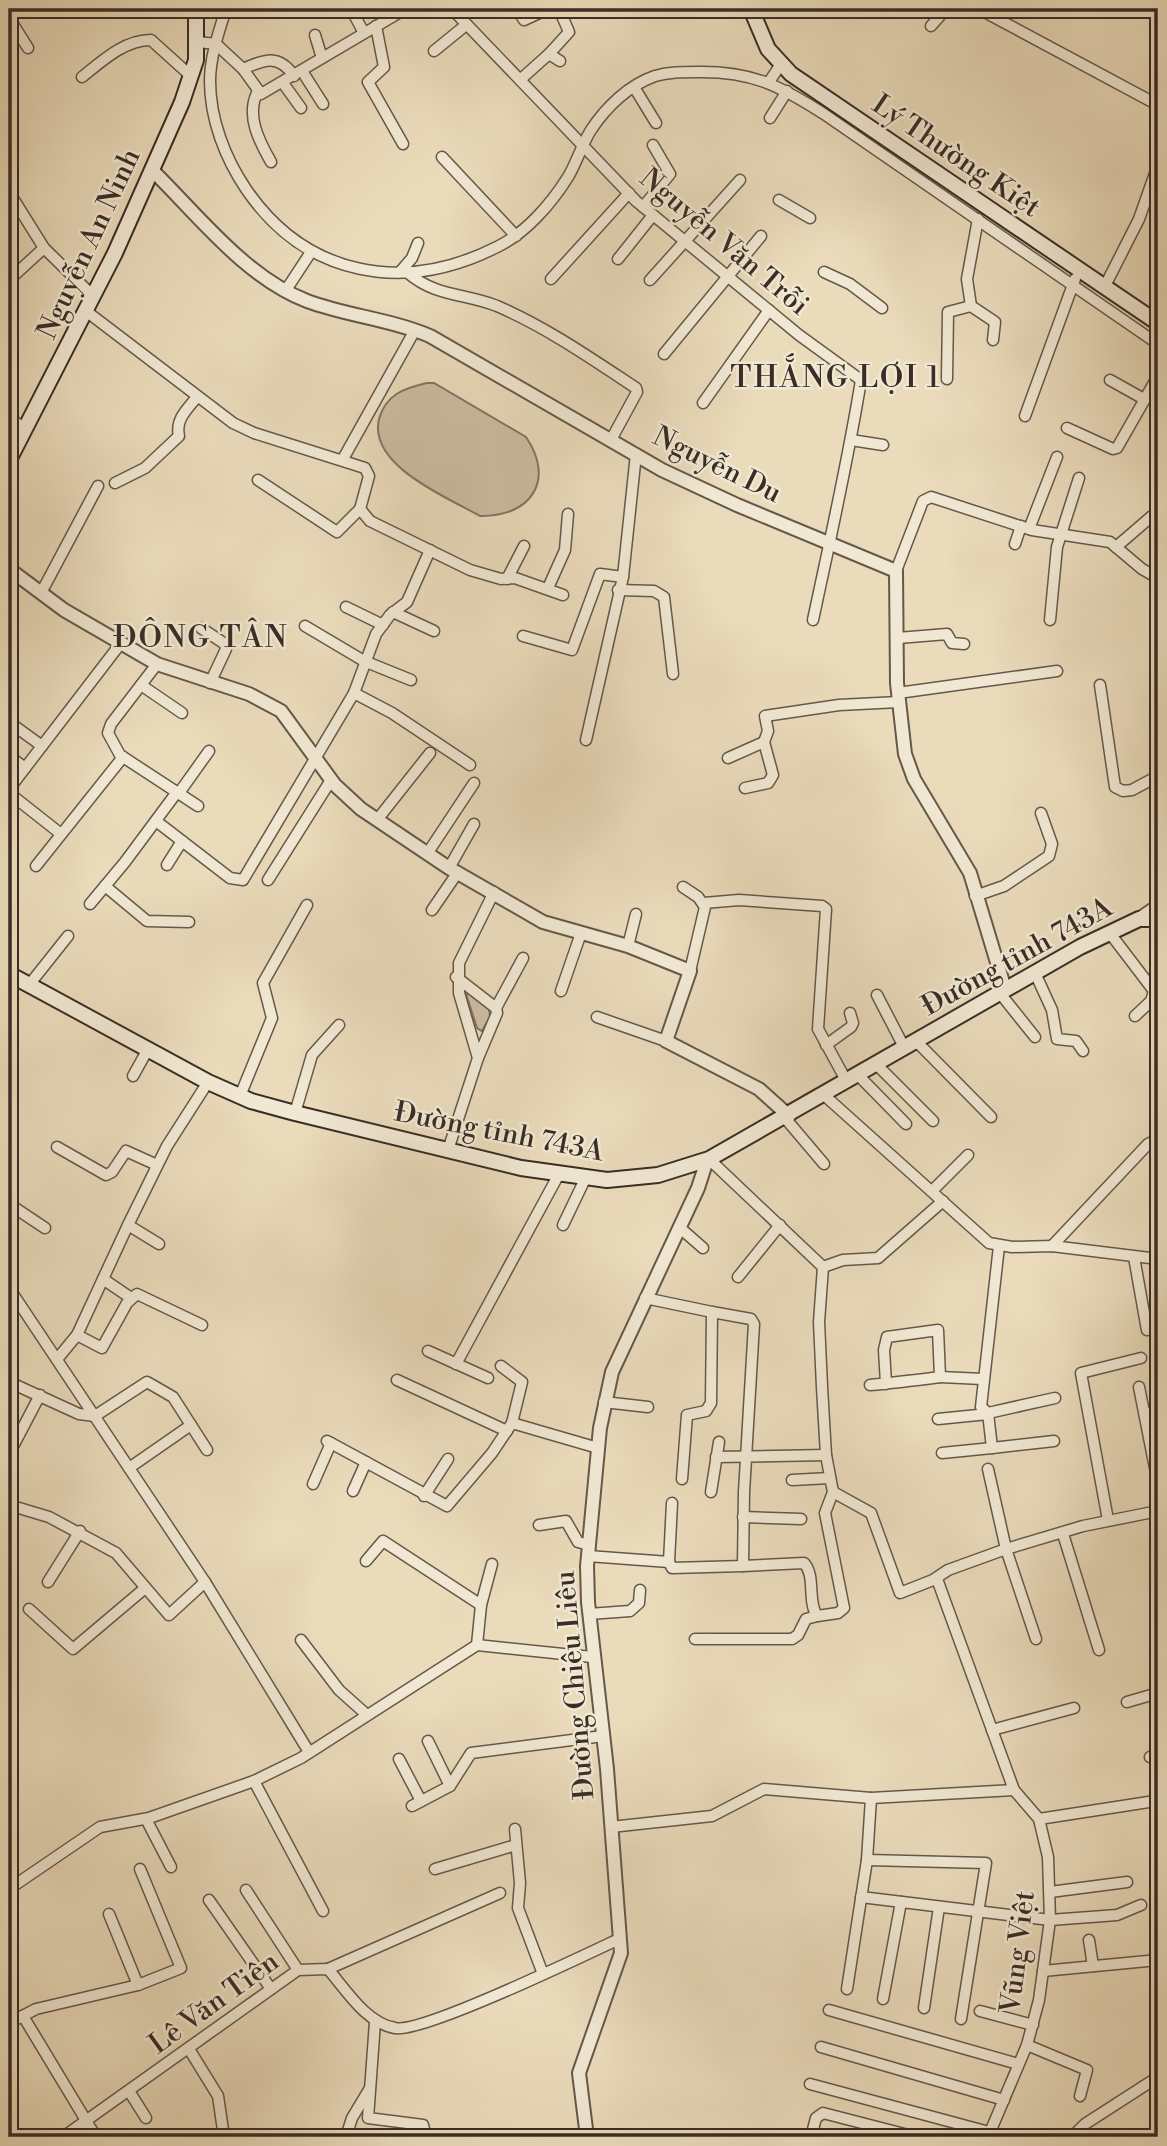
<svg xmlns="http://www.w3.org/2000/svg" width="1167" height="2146" viewBox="0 0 1167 2146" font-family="'Libre Bodoni',serif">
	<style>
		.green { fill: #ccbda2; stroke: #827564; stroke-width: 2 }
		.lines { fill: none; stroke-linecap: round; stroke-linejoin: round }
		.minor-casing { stroke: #65584b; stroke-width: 13 }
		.tertiary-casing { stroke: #65584b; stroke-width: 16 }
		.secondary-casing { stroke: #392d26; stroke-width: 18 }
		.minor { stroke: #f1e8d3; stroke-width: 10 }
		.tertiary { stroke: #f1e8d3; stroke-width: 12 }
		.secondary { stroke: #f1e8d3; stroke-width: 14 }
		.labels { text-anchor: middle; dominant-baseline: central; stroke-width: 5; stroke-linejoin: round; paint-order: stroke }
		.street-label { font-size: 28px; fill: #392d26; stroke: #f1e8d3 }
		.neighbourhood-label { font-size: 30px; letter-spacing: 2px; fill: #392d26; stroke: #f1e8d3 }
	</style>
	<rect width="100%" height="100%" fill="#eadbbb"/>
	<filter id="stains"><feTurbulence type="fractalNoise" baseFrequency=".00286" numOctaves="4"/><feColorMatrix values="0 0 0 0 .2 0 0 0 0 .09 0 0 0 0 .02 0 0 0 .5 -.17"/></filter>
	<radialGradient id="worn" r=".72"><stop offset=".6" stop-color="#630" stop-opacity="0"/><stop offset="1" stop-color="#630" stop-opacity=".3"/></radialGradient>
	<g class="green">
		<path d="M427 383H434L526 437C556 481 530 517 480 516 446 497 368 465 379 419 386 394 405 388 427 383Z"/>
		<polygon points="466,994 471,994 489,1008 490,1017 482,1031 477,1028"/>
	</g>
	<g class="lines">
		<defs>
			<g id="minor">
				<path d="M226 9C219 31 210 57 210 81 210 119 225 158 246 189 306 277 404 294 497 247 526 233 551 204 568 177 577 162 582 144 591 130 606 107 629 85 655 76 669 72 682 72 697 72 751 71 779 85 824 114L1158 344"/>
				<polyline points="351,9 364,33"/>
				<path d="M452 9 636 201 799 335 861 380C848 461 830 540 813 620"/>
				<polyline points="517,9 524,20 548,9"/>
				<polyline points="979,9 1158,105"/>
				<polyline points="9,18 28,48"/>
				<polyline points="376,26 384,67 368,82 403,144"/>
				<polyline points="931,26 946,9"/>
				<polyline points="315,35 322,58"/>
				<polyline points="198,42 216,44 243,69 261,94 397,14"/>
				<polyline points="434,51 466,25"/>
				<polyline points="549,54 569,32 559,9"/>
				<path d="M243 69C265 59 279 54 294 76"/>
				<polyline points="302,71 323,104"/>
				<path d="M82 77C102 61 124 40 151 40L192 77"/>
				<polyline points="521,79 549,54 560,61"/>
				<polyline points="769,82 781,64"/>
				<polyline points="283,83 301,108"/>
				<polyline points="634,87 656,123"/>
				<path d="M257 93C246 116 259 141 271 162"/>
				<polyline points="770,118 787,91"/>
				<polyline points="442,157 516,236"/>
				<polyline points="9,192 44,248 93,296"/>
				<polyline points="779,200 810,218"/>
				<polyline points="643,207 670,174 653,145"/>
				<polyline points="978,219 967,279 971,306 995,322 993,340"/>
				<polyline points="618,259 653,215"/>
				<polyline points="400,272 412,258 418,243"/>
				<polyline points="824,272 850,284 882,308"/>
				<path d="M408 273C436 297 464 293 497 306 546 327 592 359 636 388L637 392 612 438"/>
				<polyline points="551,279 629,193"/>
				<polyline points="9,280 44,248"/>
				<polyline points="650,280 740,180"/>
				<polyline points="1105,286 1139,219 1158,165"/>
				<polyline points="286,290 311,252"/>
				<polyline points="86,311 233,423 254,433 365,468 369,476 360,509 370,521 470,570 501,579 515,578 563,595"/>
				<polyline points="664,354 761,236"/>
				<polyline points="947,379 948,312 971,306"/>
				<polyline points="1110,380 1144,399"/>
				<polyline points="703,403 769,310"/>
				<polyline points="1025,416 1075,279"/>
				<polyline points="9,418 26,429"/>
				<polyline points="1067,428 1113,449 1117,448 1158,376"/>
				<polyline points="851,440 883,445"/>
				<polyline points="343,459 415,330"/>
				<polyline points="258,480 337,532 360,509"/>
				<path d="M115 483 145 468 179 436C175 420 187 409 197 397"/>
				<polyline points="1029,529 1057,457"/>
				<polyline points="1015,544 1021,526"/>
				<polyline points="1116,547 1152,516"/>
				<polyline points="896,571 923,501 931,497 1032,530 1110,542 1142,569 1158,578"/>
				<polyline points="507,579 524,546"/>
				<polyline points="548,588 565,550 568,514"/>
				<polyline points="618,590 654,591 664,597 673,674"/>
				<polyline points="41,593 98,486"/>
				<polyline points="346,607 383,625"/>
				<polyline points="393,612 434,631"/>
				<polyline points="1050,620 1057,547 1079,478"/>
				<polyline points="305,626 364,661 411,680"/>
				<polyline points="201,628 225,644 226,649 210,683"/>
				<polyline points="523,636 572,650 600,574 623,577"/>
				<polyline points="898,638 947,634 952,643 964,644"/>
				<polyline points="157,664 111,724 108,733 120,755 198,806"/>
				<polyline points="141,685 182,713"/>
				<polyline points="1100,685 1115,787 1123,791 1132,790 1158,776"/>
				<polyline points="354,693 392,713 470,765"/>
				<polyline points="898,693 1057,671"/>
				<polyline points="9,722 42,746"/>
				<polyline points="586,740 623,577 636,454"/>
				<polyline points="9,756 25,768"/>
				<polyline points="728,758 764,742 768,731 765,716 839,705 899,702"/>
				<polyline points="745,788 768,783 773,775 764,742"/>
				<polyline points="9,789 121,643"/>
				<polyline points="9,793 61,834"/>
				<polyline points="179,793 209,751"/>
				<polyline points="377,820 430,753"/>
				<polyline points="156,821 230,878 243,880 354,693 376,634 390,615 407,602 430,550"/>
				<polyline points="427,854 474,783"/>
				<polyline points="167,865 182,841"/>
				<polyline points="36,866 123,757"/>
				<polyline points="449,868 474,824"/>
				<polyline points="268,880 331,780"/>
				<polyline points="105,886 147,921 189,922"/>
				<polyline points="683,887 698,897 705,907 690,971"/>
				<polyline points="975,896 1004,886 1049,856 1052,844 1041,813"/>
				<polyline points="704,903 739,900 822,906 826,909 818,1029 847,1082"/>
				<polyline points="90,904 125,862 177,792"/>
				<polyline points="432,910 458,872"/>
				<polyline points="1109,932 1154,991 1151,1001 1135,1016"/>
				<polyline points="628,946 636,914"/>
				<polyline points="1035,973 1052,1010 1057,1039 1076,1041 1083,1051"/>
				<polyline points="456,977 496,1008 497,1013 478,1058"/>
				<polyline points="29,985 68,936"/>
				<polyline points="561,991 581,933"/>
				<polyline points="999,992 1035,1037"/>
				<polyline points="877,995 904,1047"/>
				<polyline points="496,1008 523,958"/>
				<polyline points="597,1017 666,1041"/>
				<polyline points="915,1040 991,1117"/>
				<polyline points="826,1045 851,1027 853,1023 850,1013"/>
				<polyline points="876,1064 933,1121"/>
				<polyline points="858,1075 906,1124"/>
				<polyline points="133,1076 148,1049"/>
				<polyline points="824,1095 989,1243 1012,1247 1052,1246 1158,1259"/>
				<polyline points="240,1096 272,1018 263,983 307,905"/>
				<polyline points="295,1113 312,1055 339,1025"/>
				<polyline points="785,1118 824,1164"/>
				<polyline points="57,1147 106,1175 112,1172 126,1151 157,1165"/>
				<polyline points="448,1150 478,1058 459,993 459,963 494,892"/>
				<path d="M709 1159 823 1267 819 1322 822 1387 826 1455 833 1492 825 1513 844 1608 838 1613 817 1616C807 1601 816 1576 804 1563L743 1566"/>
				<polyline points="932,1191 968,1155"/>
				<polyline points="9,1204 45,1228"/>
				<polyline points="563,1225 586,1177"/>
				<polyline points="679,1227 703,1248"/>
				<polyline points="159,1244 128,1225 167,1146 208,1082"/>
				<polyline points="999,1246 981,1407 988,1413 1055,1398"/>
				<polyline points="1052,1246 1148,1144 1158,1139"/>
				<polyline points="1134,1257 1147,1330"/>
				<polyline points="823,1267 843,1260 878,1258 943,1201"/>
				<polyline points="738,1277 780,1225"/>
				<polyline points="103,1279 131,1298"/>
				<polyline points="9,1288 205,1582 169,1615 116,1553 49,1517 9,1505"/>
				<polyline points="645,1298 712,1312 711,1403 706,1411 687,1415 682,1479"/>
				<polyline points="77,1335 128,1225"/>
				<polyline points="428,1351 488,1378"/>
				<polyline points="58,1358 77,1335 102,1348 127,1303 137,1294 202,1325"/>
				<polyline points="456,1364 559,1174"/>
				<polyline points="940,1377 983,1379"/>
				<polyline points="397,1380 507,1431"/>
				<polyline points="1156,1381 1158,1380"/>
				<polyline points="9,1382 79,1414 95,1416 147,1382 173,1397 207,1450"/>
				<path d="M870 1385C893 1383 917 1380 940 1377L938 1330 887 1337 884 1350 886 1384"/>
				<polyline points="1139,1387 1158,1483"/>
				<polyline points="604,1402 648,1407"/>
				<polyline points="988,1413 992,1448 1054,1441"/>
				<polyline points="1145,1414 1158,1411"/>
				<polyline points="938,1419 988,1414"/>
				<polyline points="512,1423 598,1448"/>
				<polyline points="327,1441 447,1506 492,1453 512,1423 522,1382 501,1366"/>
				<polyline points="942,1453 992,1448"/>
				<polyline points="9,1454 40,1395"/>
				<polyline points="716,1457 826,1455"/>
				<polyline points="129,1468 191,1425"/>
				<polyline points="988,1469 1006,1549 1036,1639"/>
				<polyline points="792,1480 830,1478"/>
				<polyline points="313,1484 331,1443"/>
				<polyline points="353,1491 366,1462"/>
				<polyline points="711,1492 719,1442"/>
				<polyline points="833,1492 871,1513 900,1593 933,1580 948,1570 1006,1549 1083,1526 1158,1511"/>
				<polyline points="424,1496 448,1459"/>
				<polyline points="672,1503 669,1562 672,1568 743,1566 744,1492 754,1324 751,1319 712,1312"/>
				<polyline points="743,1517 801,1519"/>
				<polyline points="1108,1520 1081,1373 1141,1358"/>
				<polyline points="539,1525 566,1521 578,1542 589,1545"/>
				<polyline points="1063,1534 1099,1650"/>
				<polyline points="588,1556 669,1562"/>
				<polyline points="366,1561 383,1541 481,1605"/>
				<polyline points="937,1579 1014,1790 1039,1819 1048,1857 1050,1920 1039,2000 1027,2045 988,2137"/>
				<polyline points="48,1582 80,1531"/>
				<polyline points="205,1582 309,1752"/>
				<polyline points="29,1609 73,1649 144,1589"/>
				<polyline points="589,1614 630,1611 639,1603 640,1590"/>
				<polyline points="695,1639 792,1639 798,1635 806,1619 817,1616"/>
				<polyline points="301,1640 339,1690 367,1715"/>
				<polyline points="477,1645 481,1605 492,1564"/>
				<polyline points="1127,1702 1158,1693"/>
				<polyline points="992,1730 1074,1708"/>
				<polyline points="428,1741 450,1786"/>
				<polyline points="1150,1757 1158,1753"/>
				<polyline points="399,1759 421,1801"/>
				<polyline points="254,1781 323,1911"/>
				<polyline points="412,1806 450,1786 471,1753 603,1736"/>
				<polyline points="146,1819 171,1867"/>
				<polyline points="1039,1819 1155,1801"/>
				<polyline points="611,1827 712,1816 764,1789 871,1798 1014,1790"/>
				<polyline points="515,1829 520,1883 518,1908 543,1974"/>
				<polyline points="867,1860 986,1863 961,2019"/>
				<polyline points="435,1869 516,1845"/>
				<polyline points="9,1889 100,1827 149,1818 254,1781 301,1758 477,1645 592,1657"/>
				<polyline points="246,1890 298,1970"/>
				<polyline points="1050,1892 1127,1882"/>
				<polyline points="861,1897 1050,1920 1117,1915 1141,1905"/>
				<polyline points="209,1900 271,1989"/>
				<polyline points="1089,1940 1093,1966"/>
				<polyline points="328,1969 500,1893"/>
				<polyline points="1043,1971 1158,1960"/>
				<polyline points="138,1985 181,1968 140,1869"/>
				<polyline points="847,1989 867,1860 871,1798"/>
				<polyline points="883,1999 901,1902"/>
				<polyline points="924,2008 939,1907"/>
				<polyline points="829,2010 1018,2064"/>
				<polyline points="980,2011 1033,2025"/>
				<polyline points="23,2016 96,2137"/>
				<polyline points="375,2022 368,2118 423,2125 426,2137"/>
				<polyline points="9,2023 36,2009 138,1985 109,1914"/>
				<polyline points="1027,2045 1087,2070 1080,2096"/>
				<polyline points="821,2047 1004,2100"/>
				<polyline points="189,2049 218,2096 224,2137"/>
				<polyline points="810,2084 989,2132"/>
				<polyline points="129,2091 146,2118"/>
				<path d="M63 2137 298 1970 328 1969C346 1990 366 2023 395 2028 421 2034 585 1955 619 1939"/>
				<polyline points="346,2137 352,2118 370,2088"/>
				<polyline points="811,2137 816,2118 823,2113 916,2137"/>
				<polyline points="1072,2137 1085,2124 1158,2077"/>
			</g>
			<g id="tertiary">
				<path d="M152 170C198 215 245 277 307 301 347 316 390 319 430 336L662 470 737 505 896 571 897 683 905 754 914 779 970 873 1005 989"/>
				<polyline points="9,569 64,610 157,664 249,694 281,711 335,785 361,809 449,868 543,922 628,946 690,971 666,1041 759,1089 789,1116"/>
				<polyline points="1139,919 1158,906"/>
				<polyline points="587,2137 579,2073 621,1953 607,1769 588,1602 587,1566 600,1428 612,1372 698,1188 707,1160"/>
			</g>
			<g id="secondary">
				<polyline points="751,9 768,49 791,74 1158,323"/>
				<polyline points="9,460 115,253 182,102 196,60 196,9"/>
				<polyline points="9,974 208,1082 251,1101 295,1113 521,1168 607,1180 658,1175 709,1159 1080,947 1139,919 1158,919"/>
			</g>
		</defs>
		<use href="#minor" class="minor-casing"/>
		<use href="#tertiary" class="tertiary-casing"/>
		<use href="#secondary" class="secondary-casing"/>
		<use href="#minor" class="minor"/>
		<use href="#tertiary" class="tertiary"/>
		<use href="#secondary" class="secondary"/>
	</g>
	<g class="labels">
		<g class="street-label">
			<text transform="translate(956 156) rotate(34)">Lý Thường Kiệt</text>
			<text transform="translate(724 242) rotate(40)">Nguyễn Văn Trỗi</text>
			<text transform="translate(89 244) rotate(-65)">Nguyễn An Ninh</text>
			<text transform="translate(717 465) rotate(26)">Nguyễn Du</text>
			<text transform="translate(1017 957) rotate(-29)">Đường tỉnh 743A</text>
			<text transform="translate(499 1132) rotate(11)">Đường tỉnh 743A</text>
			<text transform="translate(575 1685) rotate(-95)">Đường Chiêu Liêu</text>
			<text transform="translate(1018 1952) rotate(-83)">Vũng Việt</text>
			<text transform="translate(214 2003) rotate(-36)">Lê Văn Tiên</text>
		</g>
		<g class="neighbourhood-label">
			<text x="836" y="378">THẮNG LỢI 1</text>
			<text x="201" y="638">ĐÔNG TÂN</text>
		</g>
	</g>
	<rect width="1167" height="2146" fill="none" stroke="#eadbbb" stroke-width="35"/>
	<rect x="10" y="10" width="1146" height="2125" fill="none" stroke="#392d26" stroke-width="3.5"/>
	<rect x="18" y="18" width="1132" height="2111" fill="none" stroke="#392d26" stroke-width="2"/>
	<rect width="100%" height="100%" filter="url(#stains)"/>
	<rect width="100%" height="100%" fill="url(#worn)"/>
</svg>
